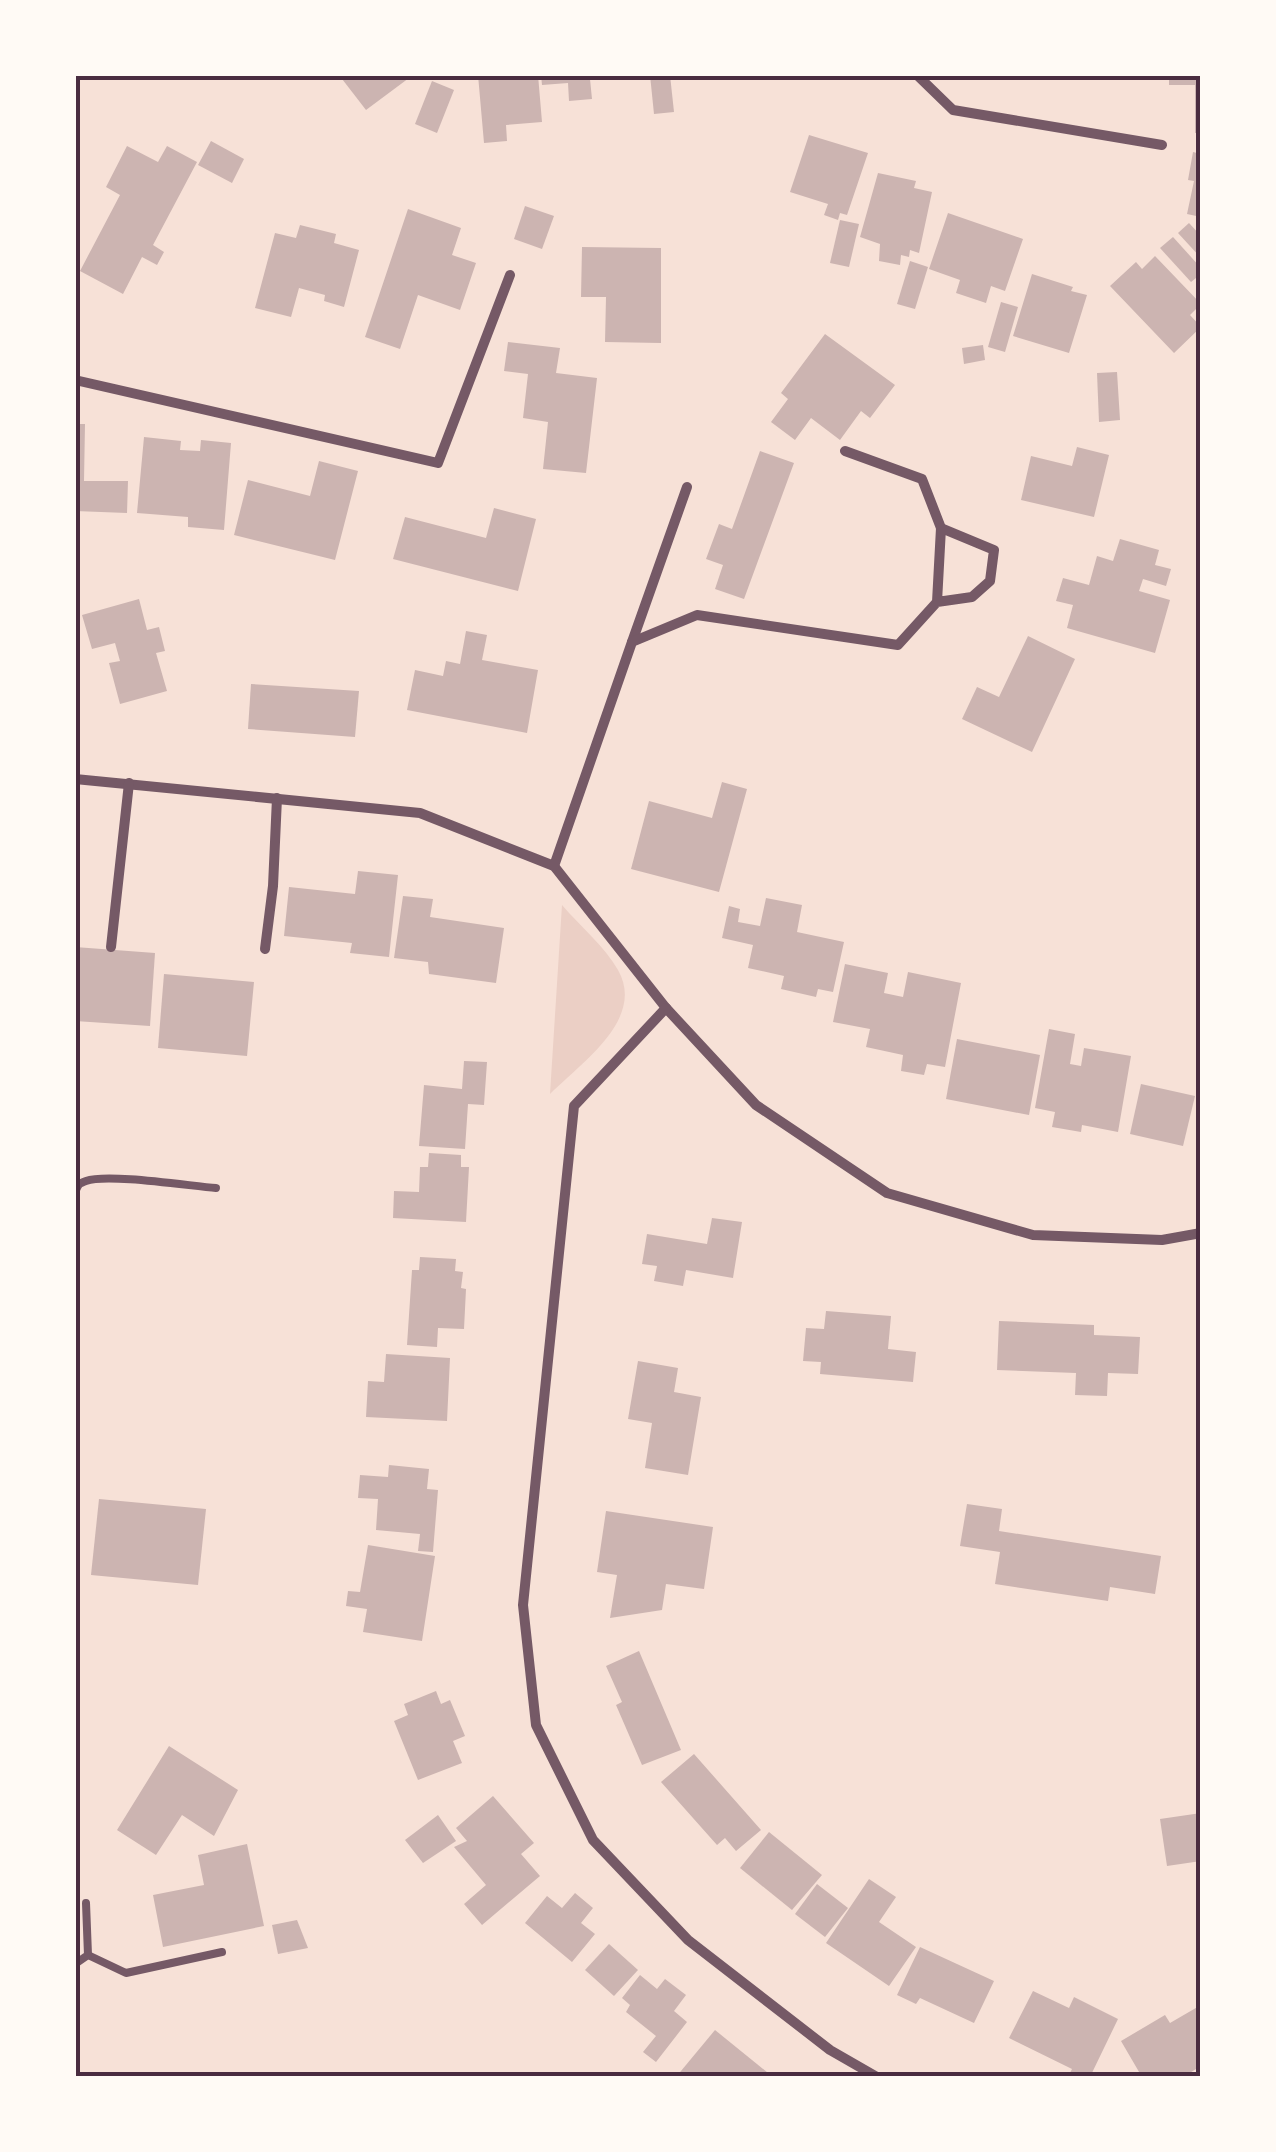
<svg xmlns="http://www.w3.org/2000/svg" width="1276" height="2152" viewBox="0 0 1276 2152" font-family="'Nunito Sans',sans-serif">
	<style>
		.green { fill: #ebcfc5 }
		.building { fill: #ccb4b1 }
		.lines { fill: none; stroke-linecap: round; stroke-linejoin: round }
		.service { stroke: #755966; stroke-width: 8 }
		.minor { stroke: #755966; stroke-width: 10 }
		.neatline { fill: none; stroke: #4a2c40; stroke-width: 4 }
	</style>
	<rect width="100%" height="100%" fill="#f7e1d7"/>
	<path class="green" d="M562 905C580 926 605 947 618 970 646 1019 581 1063 550 1094Z"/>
	<g class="building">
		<polygon points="339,75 413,75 366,110"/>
		<polygon points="478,75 538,75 542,122 506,125 507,141 484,143"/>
		<polygon points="541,75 605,75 605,78 590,79 592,99 569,101 568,83 542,85"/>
		<polygon points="650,75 670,75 674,112 654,114"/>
		<polygon points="1169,75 1201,75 1201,133 1195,133 1195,85 1169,85"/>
		<polygon points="432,81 454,90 437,133 415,124"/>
		<polygon points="809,135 868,153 847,215 840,213 838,220 824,215 828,204 790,192"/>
		<polygon points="211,141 244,159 232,183 198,165"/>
		<polygon points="127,146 158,162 167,146 197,162 153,245 164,252 157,265 142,257 123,294 80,271 120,195 106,187"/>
		<polygon points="1193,152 1201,154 1201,217 1187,214 1194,181 1188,180"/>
		<polygon points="878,173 916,181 914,188 932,192 919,253 910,250 909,257 901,255 900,265 879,261 880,244 860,237"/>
		<polygon points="525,206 554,216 542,249 514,239"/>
		<polygon points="408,209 461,228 452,255 476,263 460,310 418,295 400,349 365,337"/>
		<polygon points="948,213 1023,239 1005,291 991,286 986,303 956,293 960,280 929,269"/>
		<polygon points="840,220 859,224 849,267 830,263"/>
		<polygon points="1189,223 1201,236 1201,258 1178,233"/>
		<polygon points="300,225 336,234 334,243 359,250 344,307 324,301 325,295 299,288 291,317 255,308 275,233 296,238"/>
		<polygon points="1173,237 1201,268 1201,274 1191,282 1160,248"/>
		<polygon points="582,247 661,248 661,343 605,342 606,297 581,297"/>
		<polygon points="1155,256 1201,304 1190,315 1201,327 1174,353 1110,286 1136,262 1142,269"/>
		<polygon points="910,261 928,267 915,309 897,304"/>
		<polygon points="1032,274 1073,287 1071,291 1087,295 1069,353 1013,336"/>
		<polygon points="1001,302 1018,307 1005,352 988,347"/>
		<polygon points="825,334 895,385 870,418 861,411 840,440 811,418 795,440 771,422 788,399 781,393"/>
		<polygon points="508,342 560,348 556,373 597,378 586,473 543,469 548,422 523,418 528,374 504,371"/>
		<polygon points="983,345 985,360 964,364 962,348"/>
		<polygon points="1117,372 1120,420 1099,422 1097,373"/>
		<polygon points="75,424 85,424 84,481 128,481 127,513 75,511"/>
		<polygon points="144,437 181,441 180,450 200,451 201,440 231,443 224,530 188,527 188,517 137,513"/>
		<polygon points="1077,447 1109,455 1094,517 1021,500 1031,456 1072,466"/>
		<polygon points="760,451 794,463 744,599 715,589 723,565 706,559 719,524 732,529"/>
		<polygon points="319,461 358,471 335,560 234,535 248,480 310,496"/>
		<polygon points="494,508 536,519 518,591 393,559 405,517 486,538"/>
		<polygon points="1120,539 1159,550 1155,565 1171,569 1166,586 1143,579 1139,591 1170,600 1155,653 1067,628 1073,605 1056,601 1063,578 1089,585 1097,556 1113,561"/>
		<polygon points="139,599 147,630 159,627 165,651 156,653 167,691 120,704 109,663 120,661 115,643 92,649 82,615"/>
		<polygon points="466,631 487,635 482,660 538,670 527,733 407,710 415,670 443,676 446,661 460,664"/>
		<polygon points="1028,636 1075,659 1032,752 962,719 977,687 999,697"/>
		<polygon points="251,684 359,691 355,737 248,729"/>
		<polygon points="722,782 747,789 719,892 631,869 649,801 712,818"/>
		<polygon points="358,871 398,875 389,957 350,953 352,943 284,936 289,887 355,894"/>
		<polygon points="403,896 433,899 430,917 504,928 496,983 429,974 428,962 394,958"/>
		<polygon points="766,898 802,905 797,932 844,942 833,992 818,989 816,997 781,989 784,976 748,968 753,945 722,938 729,906 740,909 738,922 760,926"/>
		<polygon points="75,947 155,953 150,1026 75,1021"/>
		<polygon points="845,964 888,973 884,993 903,997 908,972 961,983 945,1067 927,1064 924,1075 901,1071 903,1055 866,1047 870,1029 833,1022"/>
		<polygon points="164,974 254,982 247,1056 158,1048"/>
		<polygon points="1049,1029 1075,1034 1070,1064 1081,1066 1084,1048 1131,1056 1118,1132 1082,1125 1081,1132 1052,1127 1055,1112 1035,1108"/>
		<polygon points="957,1039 1040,1055 1029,1115 946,1099"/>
		<polygon points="464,1061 487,1062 484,1105 468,1104 465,1149 419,1146 424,1085 462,1089"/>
		<polygon points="1141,1084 1195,1096 1183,1146 1130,1134"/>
		<polygon points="429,1153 461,1155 461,1167 469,1167 466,1222 393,1218 394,1191 419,1192 420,1167 428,1167"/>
		<polygon points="712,1218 742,1222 733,1278 686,1270 683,1286 654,1281 657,1266 642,1264 647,1234 707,1244"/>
		<polygon points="420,1257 456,1259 455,1271 463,1272 461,1288 466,1289 464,1329 438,1328 437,1347 407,1345 412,1270 419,1270"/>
		<polygon points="826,1311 891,1316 888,1349 916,1352 913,1382 820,1374 821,1362 803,1361 806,1328 824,1329"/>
		<polygon points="999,1321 1094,1325 1094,1335 1140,1337 1138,1374 1108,1373 1107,1396 1075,1395 1076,1373 997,1370"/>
		<polygon points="386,1354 450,1358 447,1421 366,1417 368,1381 384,1382"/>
		<polygon points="638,1361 678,1368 674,1392 701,1397 688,1475 645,1468 652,1423 628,1419"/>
		<polygon points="389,1465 429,1469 427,1489 438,1490 433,1552 418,1551 420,1534 376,1530 378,1499 358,1498 360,1475 388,1477"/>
		<polygon points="99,1499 206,1509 198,1585 91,1575"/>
		<polygon points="967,1504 1002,1509 999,1531 1161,1556 1155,1594 1110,1587 1108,1601 995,1584 1000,1552 960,1546"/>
		<polygon points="606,1511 713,1527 704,1589 666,1584 662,1610 610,1618 617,1575 597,1572"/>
		<polygon points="368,1545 435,1556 422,1641 363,1632 367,1609 346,1606 348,1591 360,1592"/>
		<polygon points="639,1651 681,1750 642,1765 616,1705 622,1702 606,1666"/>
		<polygon points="436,1691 441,1704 450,1700 465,1736 453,1741 462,1763 418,1780 394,1721 408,1715 404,1704"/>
		<polygon points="169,1746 238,1790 214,1836 182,1815 156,1855 117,1830"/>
		<polygon points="694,1754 761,1830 736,1851 725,1838 717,1845 661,1782"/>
		<polygon points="493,1796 534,1843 521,1854 540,1876 482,1925 464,1904 486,1885 454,1847 467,1841 456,1828"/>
		<polygon points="1201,1813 1201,1861 1167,1866 1160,1819"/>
		<polygon points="438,1815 456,1841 423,1863 405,1840"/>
		<polygon points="769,1832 822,1875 792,1910 740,1868"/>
		<polygon points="247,1844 264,1926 163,1947 153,1895 204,1885 198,1855"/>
		<polygon points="869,1879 896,1897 879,1922 916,1947 889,1986 826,1943"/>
		<polygon points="817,1884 848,1908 825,1937 795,1914"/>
		<polygon points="575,1893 593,1908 581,1923 595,1934 572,1962 525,1923 547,1896 562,1908"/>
		<polygon points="297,1920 308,1948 278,1954 272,1925"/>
		<polygon points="609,1944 638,1970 614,1996 585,1970"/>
		<polygon points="920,1947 994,1981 974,2023 920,1998 916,2004 897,1995"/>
		<polygon points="640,1975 657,1989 665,1979 686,1995 674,2011 687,2022 656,2062 643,2052 656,2036 626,2012 630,2005 622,1998"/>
		<polygon points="1033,1991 1069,2008 1074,1997 1118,2019 1090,2077 1068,2077 1072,2069 1009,2038"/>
		<polygon points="1201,2005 1201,2066 1183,2077 1142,2077 1121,2041 1165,2015 1170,2023"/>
		<polygon points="715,2030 773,2077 676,2077"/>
	</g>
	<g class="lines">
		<g class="service">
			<path d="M75 1192C79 1184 78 1184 86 1181 107 1173 190 1186 216 1188"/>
			<polyline points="88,1955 126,1973 222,1952"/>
			<polyline points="75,1964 88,1955 86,1903"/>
		</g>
		<g class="minor">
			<polyline points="917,75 953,110 1162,145"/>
			<polyline points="75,380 438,463 510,275"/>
			<polyline points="845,451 922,479 941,528"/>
			<polyline points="632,642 687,487"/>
			<polyline points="75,779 420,813 554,866 666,1008 756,1105 887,1193 1033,1235 1162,1240 1201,1233"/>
			<polyline points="554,866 632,642 697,615 898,645 937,602 941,528 994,550 990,581 972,597 937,602"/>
			<polyline points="111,947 129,783"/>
			<polyline points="265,949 273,886 277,798"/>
			<polyline points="666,1008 574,1106 523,1605 536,1725 593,1840 688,1940 830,2050 877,2077"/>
		</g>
	</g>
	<rect width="1276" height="2152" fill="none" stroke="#fffaf5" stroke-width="155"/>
	<rect x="78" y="78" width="1120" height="1996" class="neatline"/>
</svg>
